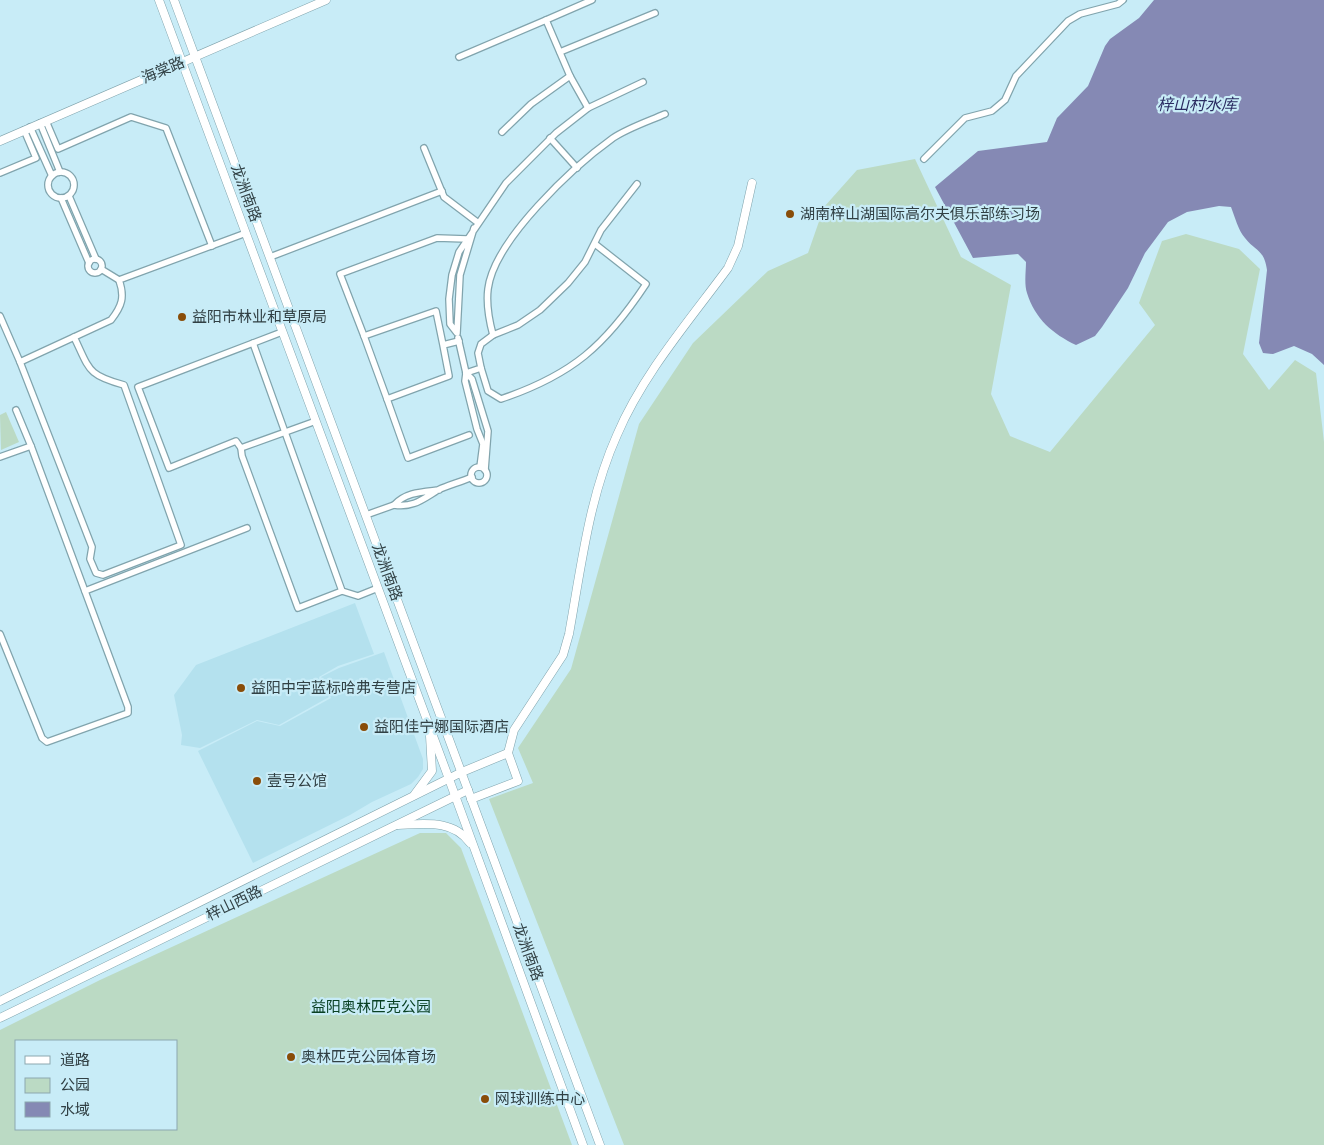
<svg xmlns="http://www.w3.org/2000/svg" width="1324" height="1145" viewBox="0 0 1324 1145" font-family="Roboto,'Noto Sans SC',sans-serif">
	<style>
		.built { fill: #b4e1ee }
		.green { fill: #bbdac4; fill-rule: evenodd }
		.water { fill: #8589b4 }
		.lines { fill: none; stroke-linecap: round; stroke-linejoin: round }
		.street-casing { stroke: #81a4ad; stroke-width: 8 }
		.secondary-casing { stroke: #81a4ad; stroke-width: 9 }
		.street { stroke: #fff; stroke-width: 5.5 }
		.secondary { stroke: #fff; stroke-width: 8 }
		.poi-dot { fill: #894d09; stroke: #c8ecf7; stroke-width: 2 }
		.labels { text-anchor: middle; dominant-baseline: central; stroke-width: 4.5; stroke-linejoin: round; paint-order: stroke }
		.street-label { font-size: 15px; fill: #314044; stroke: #c8ecf7 }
		.poi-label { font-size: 15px; fill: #314044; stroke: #c8ecf7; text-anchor: start }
		.park-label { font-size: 15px; fill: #094023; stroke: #c8ecf7 }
		.water-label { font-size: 16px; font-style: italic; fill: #2a2b61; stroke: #c8ecf7 }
	</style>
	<rect width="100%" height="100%" fill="#c8ecf7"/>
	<g class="built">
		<polygon points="355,603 374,654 338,666 319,677 329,697 279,725 257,720 200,748 181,745 182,735 174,695 196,665"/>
		<polygon points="384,652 423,759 423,769 418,777 411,784 372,802 350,815 253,863 198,751 257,721 280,726 331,698 321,677 339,668"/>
	</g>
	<g class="green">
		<polygon points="915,159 961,257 1011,285 991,394 1010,436 1050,452 1155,325 1139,303 1162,241 1186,234 1239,249 1260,269 1243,354 1269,390 1295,360 1316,373 1324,442 1324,1145 624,1145 489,799 533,783 518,748 571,669 639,424 693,343 768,271 808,253 824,207 857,170"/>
		<polygon points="6,412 19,442 1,450 0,415"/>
		<path d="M420 833H446L461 848 572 1145H0V1030L100 980ZM16 1041H176V1129H16Z"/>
	</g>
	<path class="water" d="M1154 0H1324V365L1312 354 1294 346 1273 354 1263 353 1259 343 1267 270C1264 249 1256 252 1245 238 1238 230 1235 217 1231 207L1219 206 1187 212 1168 222 1145 253 1128 288 1102 327 1095 336 1076 345C1053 334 1035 319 1027 293 1024 284 1026 271 1026 262L1018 254 973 258 935 187 978 151 1047 142 1057 118 1088 86 1105 46 1110 39 1139 18Z"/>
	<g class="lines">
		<defs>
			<g id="street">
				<polyline points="546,20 592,0"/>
				<polyline points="560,52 655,13"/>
				<polyline points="459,57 546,20 570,76 588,108"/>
				<polyline points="46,121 58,149 131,117 166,128 212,246"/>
				<polyline points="40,123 60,172"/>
				<polyline points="30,127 52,176"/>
				<polyline points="502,132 531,104 570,76"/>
				<polyline points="550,138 577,168"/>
				<polyline points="424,148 444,197 477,222"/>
				<polyline points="924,159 965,118 992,111 1005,100 1016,76 1068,21 1080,14 1118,4 1123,0"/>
				<circle cx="61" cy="185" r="13"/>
				<polyline points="0,173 36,158 24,130"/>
				<polyline points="69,196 96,259"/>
				<polyline points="61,198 89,263"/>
				<polyline points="474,228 460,275 457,333 450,324 449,299 452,275 459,252 506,183 556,133 588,108 643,82"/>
				<polyline points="270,257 442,191"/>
				<circle cx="95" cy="266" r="7"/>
				<polyline points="101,269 119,280"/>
				<path d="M0 316 20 362 111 320C122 306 125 297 119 280L246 233"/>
				<polyline points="282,332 138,387 169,468 236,441 241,448 316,421"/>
				<path d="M493 335C489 320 486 305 488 289 494 240 574 166 613 138 628 128 649 121 665 114"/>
				<polyline points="364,336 340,274 437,238 467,239"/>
				<polyline points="458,338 466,373 465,381 477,429 483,444 480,467"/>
				<polyline points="253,343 342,591 358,596 378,588"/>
				<polyline points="443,345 449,376 387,399 364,336 436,311 443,345 459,341"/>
				<path d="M20 362 92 547 90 559 96 573 103 575 181 545 124 385C87 375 90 370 74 337"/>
				<path d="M481 368 488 391 501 399C572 375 605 346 646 284L595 244"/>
				<polyline points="466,373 481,368 478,353 481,344 493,335 518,325 540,310 568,283 585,262 601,230 637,184"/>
				<polyline points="466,373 472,379 488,431 485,470"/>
				<polyline points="387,399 408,458 469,435"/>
				<polyline points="241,448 242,456 298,608 342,591"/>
				<polyline points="0,457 31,446 16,410"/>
				<circle cx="479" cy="475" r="8"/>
				<path d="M439 490C422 492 406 492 394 505 413 508 423 499 438 490 448 485 461 482 472 477"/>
				<polyline points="366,515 394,505"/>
				<polyline points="85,591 247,528"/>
				<polyline points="0,634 42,738 47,742 128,713 128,707 31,446"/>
			</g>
			<g id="secondary">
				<polyline points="159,0 449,779 583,1145"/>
				<polyline points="174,0 600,1145"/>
				<polyline points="0,141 326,0"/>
				<path d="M508 753 514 730 563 655 569 634C581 568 589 497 617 435 643 374 689 321 728 268L738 246 752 183"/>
				<polyline points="415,794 432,771 430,736"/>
				<path d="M398 825C424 824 453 819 470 843"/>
				<polyline points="0,1001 462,772 508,753 518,781 471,799"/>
				<polyline points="0,1018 468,790"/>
			</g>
		</defs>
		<use href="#street" class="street-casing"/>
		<use href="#secondary" class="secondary-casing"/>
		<use href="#street" class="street"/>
		<use href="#secondary" class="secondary"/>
	</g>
	<g class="poi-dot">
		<circle cx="790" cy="214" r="5"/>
		<circle cx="182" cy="317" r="5"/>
		<circle cx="241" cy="688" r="5"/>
		<circle cx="364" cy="727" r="5"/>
		<circle cx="257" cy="781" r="5"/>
		<circle cx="291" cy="1057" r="5"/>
		<circle cx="485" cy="1099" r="5"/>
	</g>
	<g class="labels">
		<g class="street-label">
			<text transform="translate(163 70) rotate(-23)">海棠路</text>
			<text transform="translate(246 193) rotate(70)">龙洲南路</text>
			<text transform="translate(387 572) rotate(70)">龙洲南路</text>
			<text transform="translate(234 903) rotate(-26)">梓山西路</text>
			<text transform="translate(528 952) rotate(70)">龙洲南路</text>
		</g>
		<g class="poi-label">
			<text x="800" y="214">湖南梓山湖国际高尔夫俱乐部练习场</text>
			<text x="192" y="317">益阳市林业和草原局</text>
			<text x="251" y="688">益阳中宇蓝标哈弗专营店</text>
			<text x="374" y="727">益阳佳宁娜国际酒店</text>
			<text x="267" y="781">壹号公馆</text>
			<text x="301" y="1057">奥林匹克公园体育场</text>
			<text x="495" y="1099">网球训练中心</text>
		</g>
		<g class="park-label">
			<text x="371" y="1007">益阳奥林匹克公园</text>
		</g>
		<g class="water-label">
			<text x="1197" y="104">梓山村水库</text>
		</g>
	</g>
	<rect x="15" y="1040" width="162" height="90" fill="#c8ecf7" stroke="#8ca7af"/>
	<rect x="25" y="1056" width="25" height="8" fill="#ffffff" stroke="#8ca7af"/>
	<text x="60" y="1065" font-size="15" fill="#314044">道路</text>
	<rect x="25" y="1078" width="25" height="15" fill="#bbdac4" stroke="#8ca7af"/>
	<text x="60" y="1090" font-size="15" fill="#314044">公园</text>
	<rect x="25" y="1102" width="25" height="15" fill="#8589b4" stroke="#8ca7af"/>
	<text x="60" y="1115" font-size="15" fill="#314044">水域</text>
</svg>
